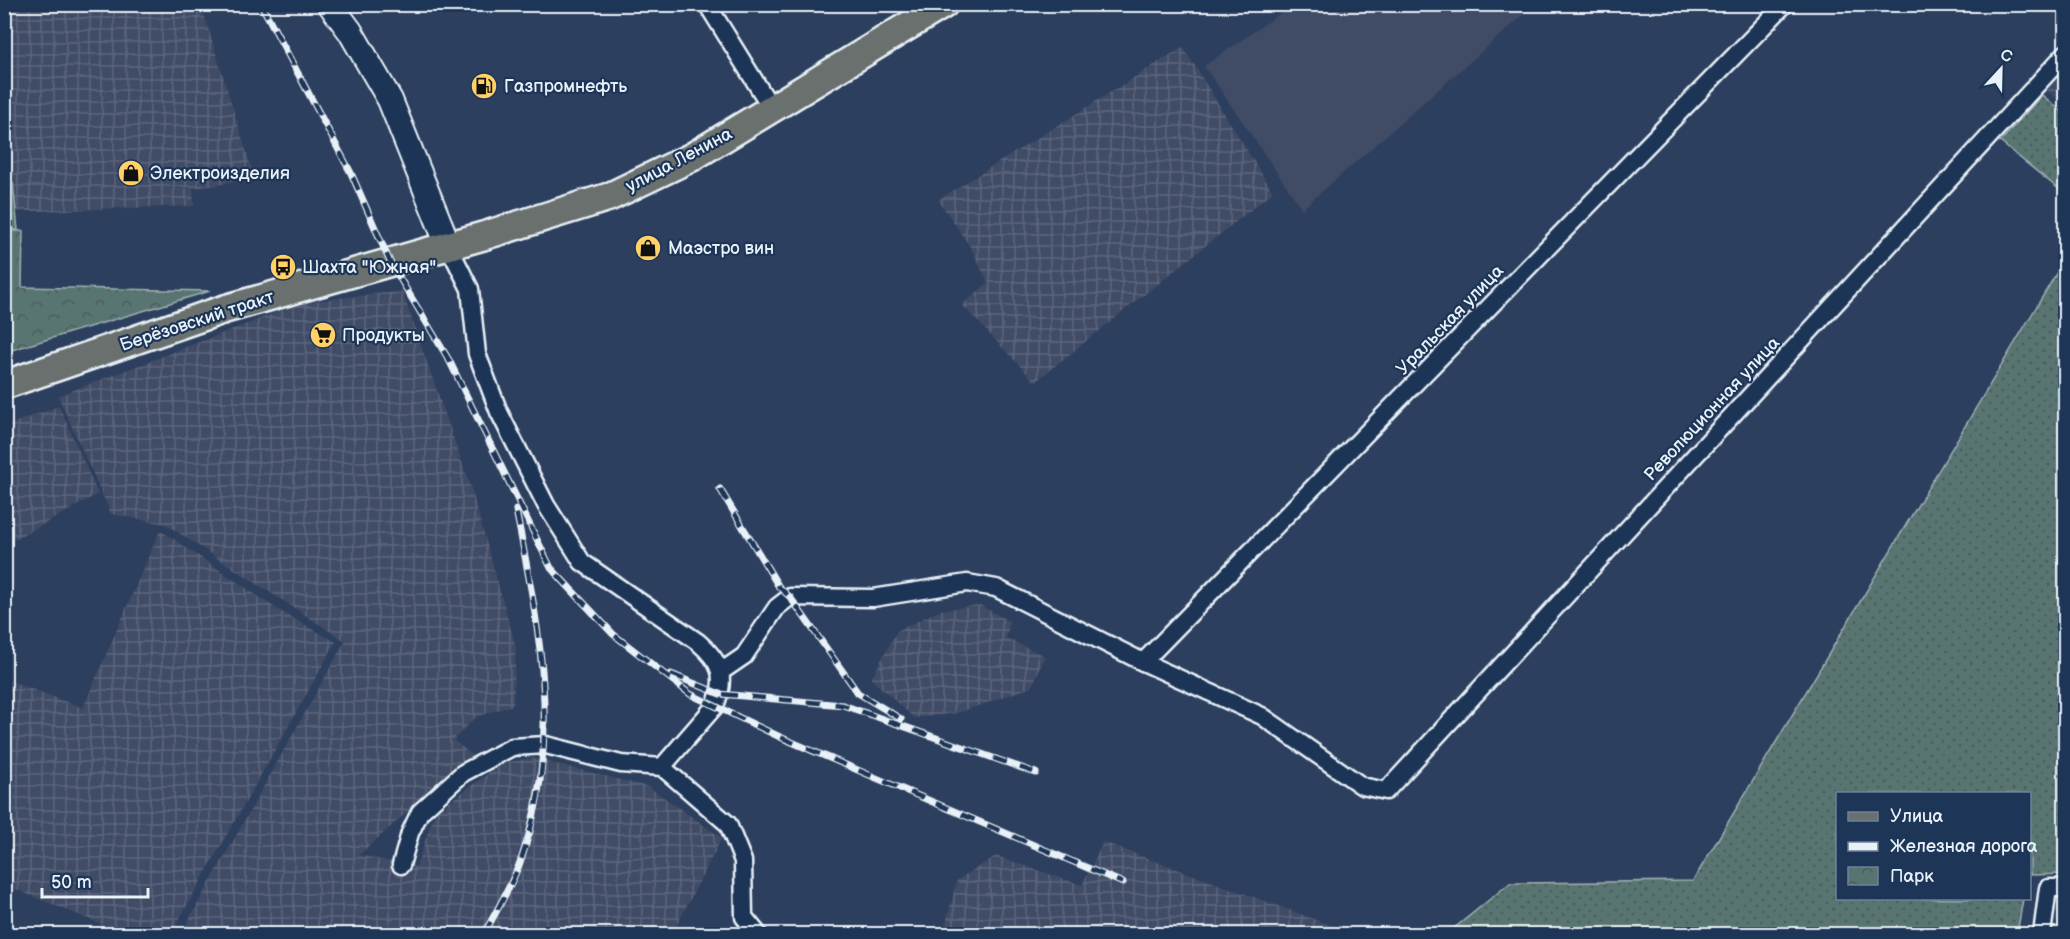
<svg xmlns="http://www.w3.org/2000/svg" width="2070" height="939" viewBox="0 0 2070 939" font-family="'Balsamiq Sans',sans-serif">
	<style>
		.built { fill: #404b66 }
		.industrial { fill: url(#industrial-grid) }
		.grass { fill: url(#grass-dots); stroke: #a0b2b4; stroke-width: 1.5 }
		.forest { fill: url(#forest-firs); stroke: #a0b2b4; stroke-width: 1.5 }
		.park { fill: url(#park-crowns); stroke: #a0b2b4; stroke-width: 1.5 }
		.lines { fill: none; stroke-linecap: round; stroke-linejoin: round }
		.street-casing { stroke: #e8f1f8; stroke-width: 21 }
		.secondary-casing { stroke: #e8f1f8; stroke-width: 28 }
		.primary-casing { stroke: #e8f1f8; stroke-width: 32 }
		.street { stroke: #1d3557; stroke-width: 16 }
		.secondary { stroke: #1d3557; stroke-width: 24 }
		.primary { stroke: #6a706d; stroke-width: 27 }
		.rail-casing { stroke: #e8f1f8; stroke-width: 7 }
		.rail { stroke: #1d3557; stroke-width: 4.5; stroke-dasharray: 14; stroke-linecap: butt }
		.labels { text-anchor: middle; dominant-baseline: central; stroke-width: 4.5; stroke-linejoin: round; paint-order: stroke }
		.poi-label { font-size: 18px; fill: #e8f1f8; stroke: #1d3557; text-anchor: start }
		.street-label { font-size: 18px; fill: #e8f1f8; stroke: #1d3557 }
	</style>
	<defs>
		<pattern id="industrial-grid" width="8" height="8" patternUnits="userSpaceOnUse" patternTransform="scale(1.5)"><rect width="8" height="8" fill="#404b66"/><path d="M0 4h8M4 0v8" fill="none" stroke="#5c657d"/></pattern>
		<pattern id="grass-dots" width="8" height="8" patternUnits="userSpaceOnUse" patternTransform="scale(1.5)"><rect width="8" height="8" fill="#587471"/><path d="M2 2h.1M6 6h.1" fill="none" stroke="#4e5c5c" stroke-width="1.8" stroke-linecap="round"/></pattern>
		<pattern id="forest-firs" width="22" height="20" patternUnits="userSpaceOnUse" patternTransform="scale(1.5)"><rect width="22" height="20" fill="#587471"/><path d="M5 1l3.5 6h-7zM16 11l3.5 6h-7z" fill="#4e5c5c"/></pattern>
		<pattern id="park-crowns" width="20" height="18" patternUnits="userSpaceOnUse" patternTransform="scale(1.5)"><rect width="20" height="18" fill="#587471"/><path d="M2 6a3 3 0 1 1 6 0M12 15a3 3 0 1 1 6 0" fill="none" stroke="#4e5c5c"/></pattern>
	</defs>
	<rect width="100%" height="100%" fill="#2d3f5e"/>
	<filter id="ink" filterUnits="userSpaceOnUse"><feTurbulence type="fractalNoise" baseFrequency=".0167" numOctaves="2"/><feDisplacementMap in="SourceGraphic" scale="12" xChannelSelector="R" yChannelSelector="G"/><feConvolveMatrix kernelMatrix="1 2 1 2 8 2 1 2 1" color-interpolation-filters="sRGB"/></filter>
	<g filter="url(#ink)">
		<polygon class="built" points="1294,4 1535,4 1535,5 1302,209 1204,66"/>
		<g class="industrial">
			<polygon points="4,5 201,5 254,176 218,185 193,188 194,206 5,212"/>
			<polygon points="1183,47 1273,192 1035,382 962,305 988,283 971,248 938,200"/>
			<polygon points="2065,69 2065,106 2046,90"/>
			<polygon points="402,291 471,488 516,647 513,705 476,717 453,740 472,755 359,855 416,867 435,812 503,763 532,758 649,787 722,838 672,934 181,934 345,641 165,524 111,514 58,396 304,302"/>
			<polygon points="59,406 98,494 15,540 5,519 5,426"/>
			<polygon points="160,530 280,611 336,642 171,934 125,934 5,885 5,679 83,708"/>
			<polygon points="980,605 1010,622 1006,638 1045,656 1032,687 958,713 914,718 871,679 897,631 941,610"/>
			<polygon points="1103,842 1355,934 943,934 957,880 996,856 1082,885"/>
		</g>
		<g class="grass">
			<polygon points="2042,95 2065,114 2065,194 2000,142"/>
			<polygon points="2065,259 2065,874 2030,875 2030,794 1838,794 1838,898 2023,899 2017,934 1447,934 1510,883 1693,881"/>
		</g>
		<polygon class="forest" points="5,183 13,183 18,230 5,229"/>
		<polygon class="park" points="5,231 23,231 22,287 210,291 5,352"/>
		<g class="lines">
			<defs>
				<g id="street">
					<polyline points="707,4 772,109"/>
					<path d="M448 245 470 289 477 354 499 412 546 505 582 562 698 642C721 662 727 676 715 706L662 767"/>
					<polyline points="1143,662 1785,4"/>
					<polyline points="722,671 744,656 777,607 790,597 873,598 967,583 996,588 1143,662 1262,716 1362,786 1386,791 2066,53"/>
					<polyline points="401,865 410,833 420,812 463,773 512,747 546,745 621,764 662,767 728,824 743,861 744,917 758,934"/>
					<polyline points="2042,934 2048,888 2066,888"/>
				</g>
				<polyline id="secondary" points="330,4 350,31 390,100 448,245"/>
				<polyline id="primary" points="4,385 225,309 483,236 609,197 692,157 944,4"/>
			</defs>
			<use href="#street" class="street-casing"/>
			<use href="#secondary" class="secondary-casing"/>
			<use href="#primary" class="primary-casing"/>
			<use href="#street" class="street"/>
			<use href="#secondary" class="secondary"/>
			<use href="#primary" class="primary"/>
			<defs>
				<g id="rail">
					<polyline points="261,4 351,173 390,262 449,360 551,568 613,634 690,694 780,737 1123,883"/>
					<polyline points="720,489 779,587 790,597 858,693 901,719"/>
					<polyline points="671,674 720,694 843,705 1036,773"/>
					<path d="M484 934C497 910 513 883 522 857 563 738 539 628 516 510"/>
				</g>
			</defs>
			<use href="#rail" class="rail-casing"/>
			<use href="#rail" class="rail"/>
		</g>
	</g>
	<defs>
		<symbol id="fuel-disc" viewBox="-11 -11 22 22"><circle r="9.5" fill="#ffd166" stroke="#1d3557"/><path d="M-5.5-6h7V0h2V4h1.3V-2.5L3-4.5l.8-.8L6-3V5H2.5V1h-1V6h-7ZM-4.2-4.7v3.2H.2V-4.7Z" fill="#111"/></symbol>
		<symbol id="shop-disc" viewBox="-11 -11 22 22"><circle r="9.5" fill="#ffd166" stroke="#1d3557"/><path d="M-5-2.5h2.3a2.7 3.5 0 0 1 5.4 0H5L5.5 6h-11ZM-1.5-2.5h3a1.5 2.3 0 0 0-3 0Z" fill="#111"/></symbol>
		<symbol id="bus-disc" viewBox="-11 -11 22 22"><circle r="9.5" fill="#ffd166" stroke="#1d3557"/><path d="M-5-6H5V4H4V6H2V4H-2V6H-4V4H-5ZM-3.5-4V0h7V-4ZM-3.5 1.2v1.5H-2V1.2ZM2 1.2v1.5H3.5V1.2Z" fill="#111"/></symbol>
		<symbol id="supermarket-disc" viewBox="-11 -11 22 22"><circle r="9.5" fill="#ffd166" stroke="#1d3557"/><path d="M-6-5.5h2.5l.6 2H6L4.5 2H-2.5L-4.4-4H-6ZM-1.5 3.2a1.3 1.3 0 1 0 .1 0ZM3 3.2a1.3 1.3 0 1 0 .1 0Z" fill="#111"/></symbol>
	</defs>
	<g fill-rule="evenodd">
		<use href="#fuel-disc" x="469" y="71" width="30" height="30"/>
		<use href="#shop-disc" x="116" y="158" width="30" height="30"/>
		<use href="#shop-disc" x="633" y="233" width="30" height="30"/>
		<use href="#bus-disc" x="268" y="252" width="30" height="30"/>
		<use href="#supermarket-disc" x="308" y="320" width="30" height="30"/>
	</g>
	<g class="labels">
		<g class="poi-label">
			<text x="504" y="86">Газпромнефть</text>
			<text x="150" y="173">Электроизделия</text>
			<text x="668" y="248">Маэстро вин</text>
			<text x="302" y="267">Шахта "Южная"</text>
			<text x="342" y="335">Продукты</text>
		</g>
		<g class="street-label">
			<text transform="translate(679 160) rotate(-28)">улица Ленина</text>
			<text transform="translate(1450 320) rotate(-46)">Уральская улица</text>
			<text transform="translate(197 321) rotate(-18)">Берёзовский тракт</text>
			<text transform="translate(1712 409) rotate(-47)">Революционная улица</text>
		</g>
	</g>
	<rect width="2070" height="939" fill="none" stroke="#1d3557" stroke-width="24"/>
	<rect x="12" y="12" width="2046" height="915" fill="none" stroke="#e8f1f8" stroke-width="2" filter="url(#ink)"/>
	<rect x="1836" y="792" width="195" height="108" fill="#1d3557" stroke="#6e8097" stroke-width="1.5"/>
	<rect x="1848" y="812" width="30" height="9" fill="#6a706d" stroke="#6e8097" stroke-width="1.5"/>
	<text x="1890" y="822" font-size="18" fill="#e8f1f8">Улица</text>
	<rect x="1848" y="842" width="30" height="9" fill="#e8f1f8" stroke="#6e8097" stroke-width="1.5"/>
	<text x="1890" y="852" font-size="18" fill="#e8f1f8">Железная дорога</text>
	<rect x="1848" y="867" width="30" height="18" fill="url(#park-crowns)" stroke="#6e8097" stroke-width="1.5"/>
	<text x="1890" y="882" font-size="18" fill="#e8f1f8">Парк</text>
	<g transform="translate(2001 69) rotate(22)" stroke="#1d3557" stroke-width="4.5" paint-order="stroke">
	<path d="M0-4.5L10 22L0 15L-10 22Z" fill="#e8f1f8"/>
	<text y="-9" font-size="16" font-weight="bold" text-anchor="middle" fill="#e8f1f8">С</text>
	</g>
	<path d="M42 888v9h106v-9" fill="none" stroke="#e8f1f8" stroke-width="3"/>
	<text x="51" y="888" font-size="18" fill="#e8f1f8" stroke="#1d3557" stroke-width="4.5" paint-order="stroke">50 m</text>
</svg>
